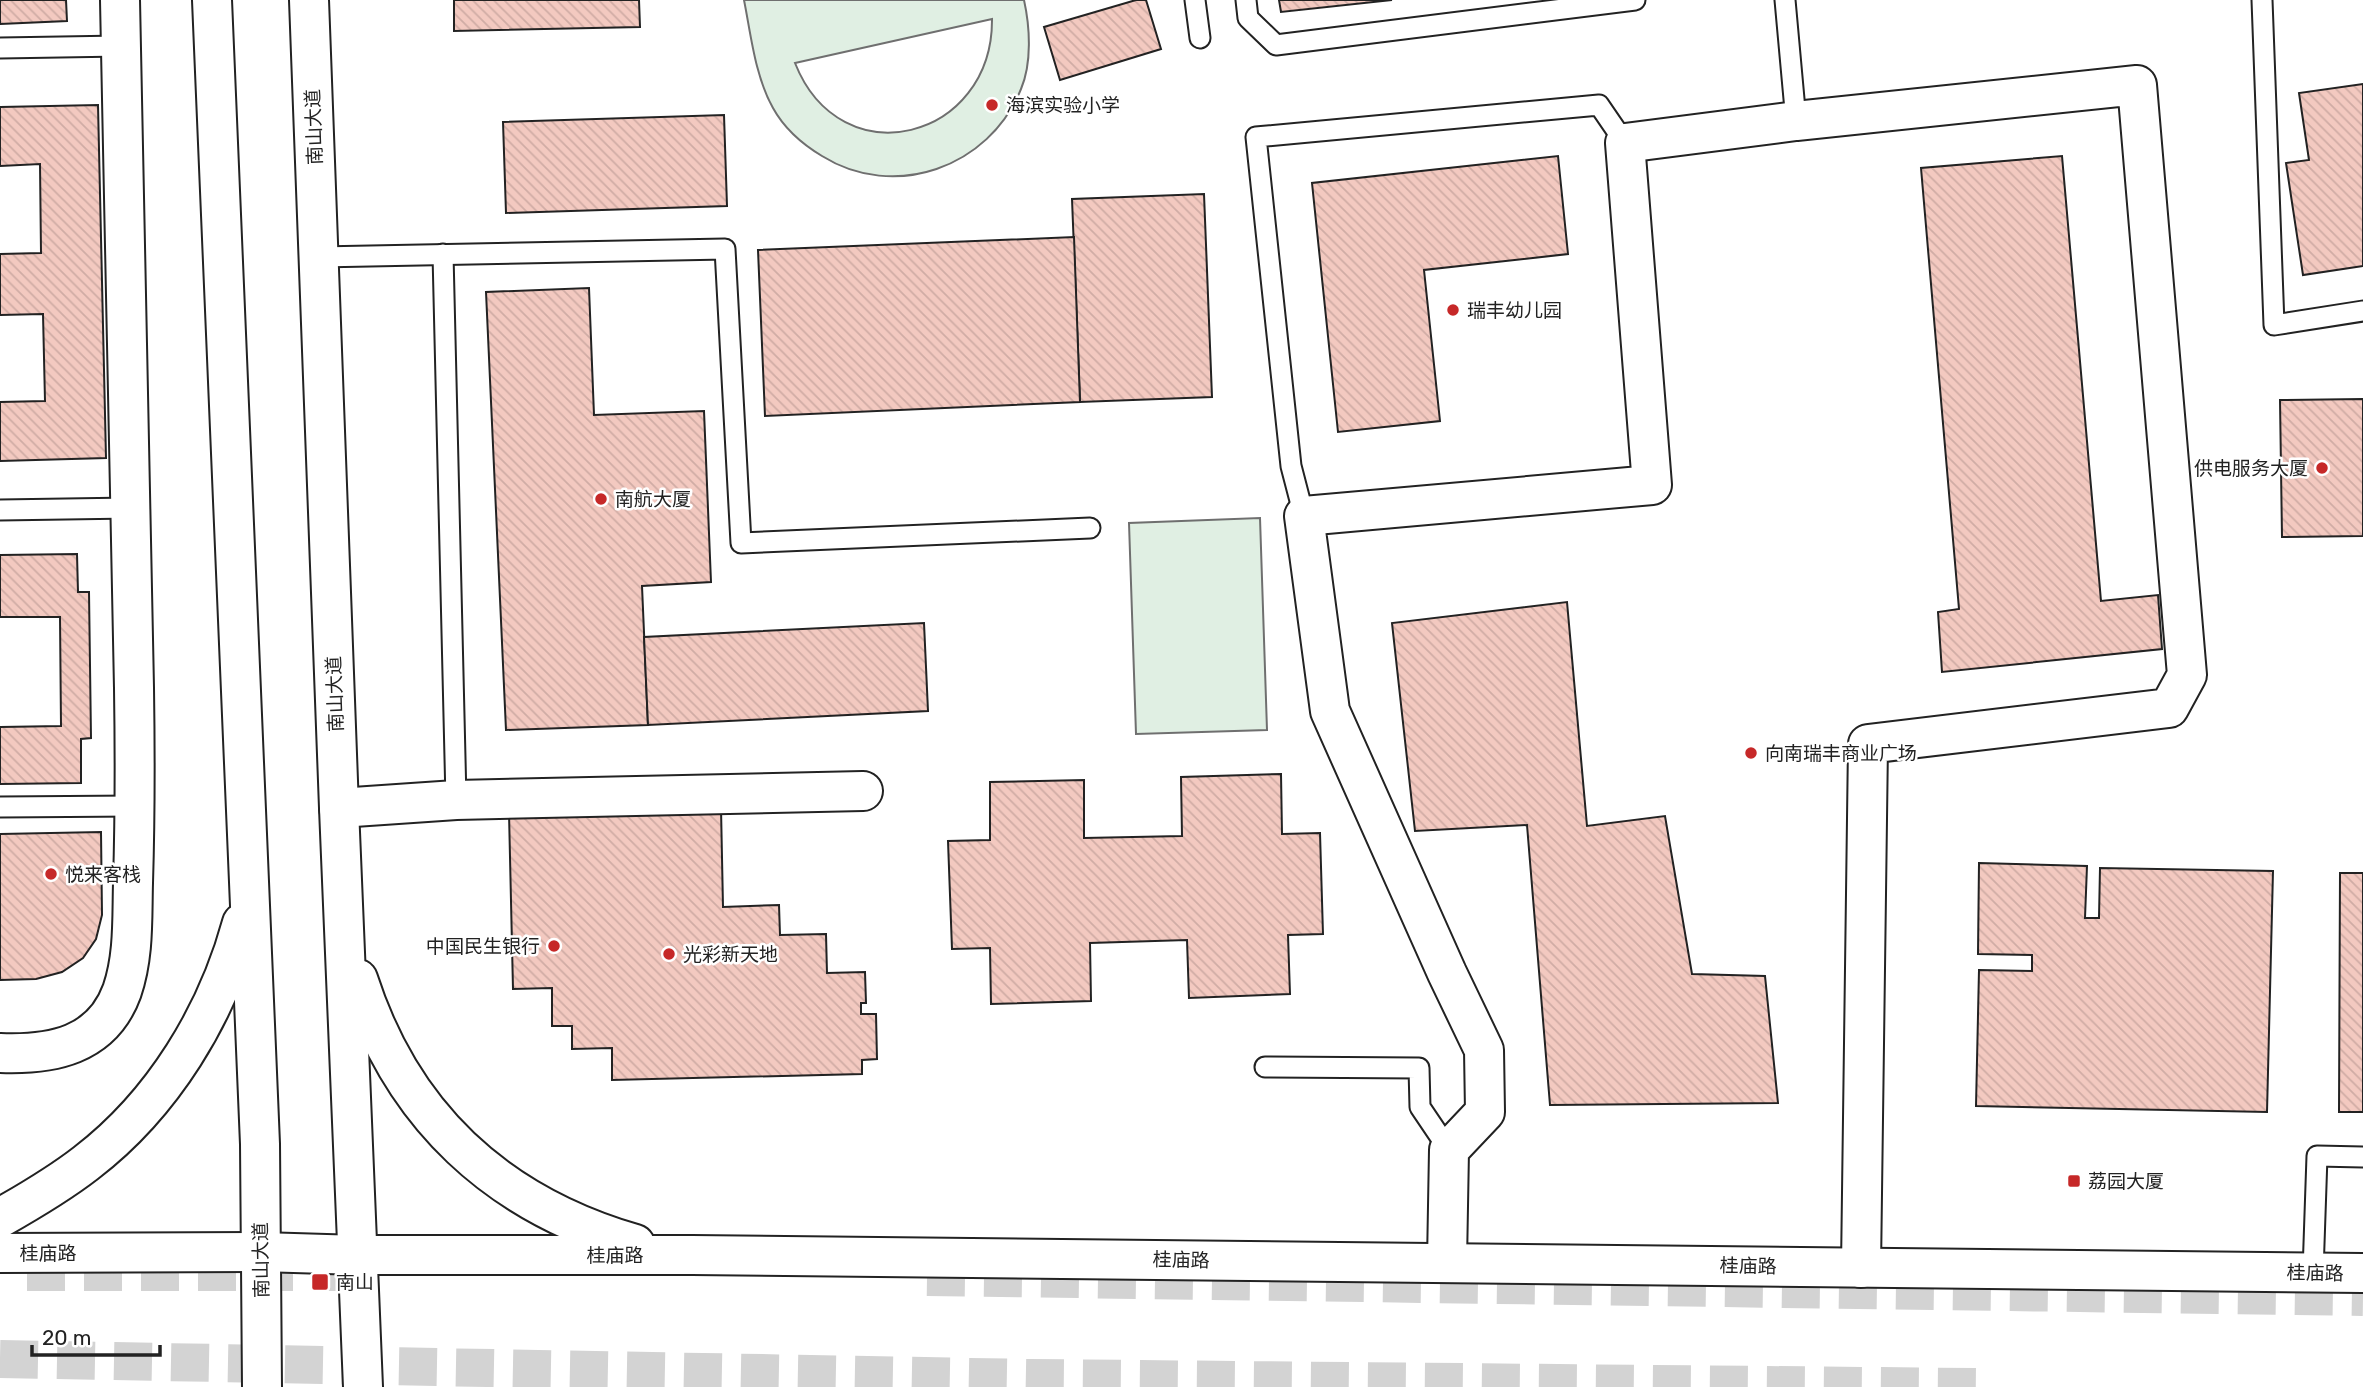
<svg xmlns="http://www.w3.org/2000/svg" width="2363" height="1387" viewBox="0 0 2363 1387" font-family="Rubik,'Noto Sans SC',sans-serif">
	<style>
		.pitch { fill: #e0efe3; stroke: #6f6f6f; stroke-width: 2; fill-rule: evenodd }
		.building { fill: url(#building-back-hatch); stroke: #222; stroke-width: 2 }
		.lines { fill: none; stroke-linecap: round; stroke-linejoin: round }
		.highway-tunnel { stroke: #d3d3d3; stroke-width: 38; stroke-dasharray: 38 19; stroke-linecap: butt }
		.lane-casing { stroke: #222; stroke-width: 23 }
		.street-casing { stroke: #222; stroke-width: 42 }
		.primary-casing { stroke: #222; stroke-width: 42 }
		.lane { stroke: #fff; stroke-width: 19 }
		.street { stroke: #fff; stroke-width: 38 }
		.primary { stroke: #fff; stroke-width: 38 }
		.poi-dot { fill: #c62828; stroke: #fff; stroke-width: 2.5 }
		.labels { text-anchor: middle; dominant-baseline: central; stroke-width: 5; stroke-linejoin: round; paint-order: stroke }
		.poi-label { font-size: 19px; fill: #222; stroke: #fff; text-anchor: start }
		.street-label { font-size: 19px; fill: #222; stroke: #fff }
	</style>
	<defs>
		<pattern id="building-back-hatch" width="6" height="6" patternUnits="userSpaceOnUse" patternTransform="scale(1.75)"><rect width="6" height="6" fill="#f3c9c0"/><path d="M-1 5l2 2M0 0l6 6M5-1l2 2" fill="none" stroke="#d0aca5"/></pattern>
	</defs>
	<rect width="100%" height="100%" fill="#fff"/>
	<g class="pitch">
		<path d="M744 0H1024C1030 27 1032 63 1021 89 989 168 894 201 822 156 802 144 784 128 773 108 755 76 751 35 744 0ZM992 19C993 140 841 179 795 63Z"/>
		<polygon points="1260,518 1267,730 1136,734 1129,523"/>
	</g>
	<g class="building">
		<polygon points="0,0 66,0 67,21 0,24"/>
		<polygon points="454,0 639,0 640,27 454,31"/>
		<polygon points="1136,0 1146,0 1161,49 1060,80 1044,27"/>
		<polygon points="1279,0 1392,0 1281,12"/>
		<polygon points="2363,84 2363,266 2303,275 2286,163 2309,160 2299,93"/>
		<polygon points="98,105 106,458 0,461 0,402 45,401 43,314 0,315 0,254 41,253 40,164 0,166 0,107"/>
		<polygon points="724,115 727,206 506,213 503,122"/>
		<polygon points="1558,156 1568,254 1424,270 1440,421 1338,432 1312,183"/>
		<polygon points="2062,156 2101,601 2158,595 2162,649 1942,672 1938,612 1959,609 1921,168"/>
		<polygon points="1204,194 1212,397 1080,402 1072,199"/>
		<polygon points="1074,237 1080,402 765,416 758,250"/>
		<polygon points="589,288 594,415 704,411 711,582 642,586 648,725 506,730 486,292"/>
		<polygon points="2363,399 2363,536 2282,537 2280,400"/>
		<polygon points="77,554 78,592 89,592 91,738 81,739 81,783 0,784 0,727 61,726 60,617 0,617 0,555"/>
		<polygon points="1567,602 1587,826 1665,816 1692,974 1765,976 1778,1103 1550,1105 1527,825 1415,831 1392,623"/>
		<polygon points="924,623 928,711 648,725 644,637"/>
		<polygon points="1281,774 1282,834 1320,833 1323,934 1288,935 1290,994 1189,998 1187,940 1090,943 1091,1001 991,1004 990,948 952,949 948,841 990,840 990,782 1084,780 1084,838 1182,836 1181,777"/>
		<polygon points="721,808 723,907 779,905 780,935 826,934 827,973 865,972 866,1003 861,1003 861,1014 876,1014 877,1059 862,1060 862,1074 612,1080 612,1048 572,1049 572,1026 552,1026 552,988 513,989 509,813"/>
		<polygon points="101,832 102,915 96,939 83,958 62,972 36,979 0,980 0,834"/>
		<polygon points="1979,863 2087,866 2085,918 2099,918 2100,868 2273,871 2267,1112 1976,1106 1979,970 2032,971 2032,955 1978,954"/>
		<polygon points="2340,873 2363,873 2363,1112 2339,1112"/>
	</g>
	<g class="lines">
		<g class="highway-tunnel">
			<polyline points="27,1272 345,1272"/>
			<polyline points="927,1277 2363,1297"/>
			<polyline points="0,1359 1029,1378 1976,1387"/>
		</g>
		<defs>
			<g id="lane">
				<polyline points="1195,0 1200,38"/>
				<polyline points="1246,0 1248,18 1276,45 1635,0"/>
				<polyline points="1785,0 1796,121"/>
				<polyline points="2262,0 2274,325 2363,311"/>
				<polyline points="0,48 121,46"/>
				<polyline points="443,254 456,800"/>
				<polyline points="319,257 725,249 741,543 1090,528"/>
				<polyline points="0,510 131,508"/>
				<polyline points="1304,516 1291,466 1256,137 1599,105 1625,143"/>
				<polyline points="0,807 135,806"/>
				<polyline points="1265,1067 1419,1068 1420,1107 1449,1150"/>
				<polyline points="2313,1273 2317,1156 2363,1157"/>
			</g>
			<g id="street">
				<polyline points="339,808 456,800 863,791"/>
				<path d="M0 1053C52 1055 102 1046 122 991 134 956 132 919 133 883 135 818 135 753 134 688 130 459 124 229 120 0"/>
				<polyline points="1447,1262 1449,1150 1485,1112 1484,1050 1447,973 1330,711 1304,516 1652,485 1625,143 1796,121 2137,85 2187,675 2169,708 1868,744 1861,1268"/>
			</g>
			<g id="primary">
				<polyline points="212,0 260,1144 262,1387"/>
				<polyline points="309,0 339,808 363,1387"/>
				<path d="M358 979C402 1116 497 1204 635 1244"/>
				<path d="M0 1218C30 1201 59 1184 86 1163 163 1104 217 1015 242 923"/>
				<polyline points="0,1253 261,1252 359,1255 692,1255 2363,1273"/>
			</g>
		</defs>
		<use href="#lane" class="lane-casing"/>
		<use href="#street" class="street-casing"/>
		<use href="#primary" class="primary-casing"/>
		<use href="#lane" class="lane"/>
		<use href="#street" class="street"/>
		<use href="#primary" class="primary"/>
	</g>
	<g class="poi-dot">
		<circle cx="992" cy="105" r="7"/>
		<circle cx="1453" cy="310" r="7"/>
		<circle cx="2322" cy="468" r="7"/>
		<circle cx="601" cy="499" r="7"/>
		<circle cx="1751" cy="753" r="7"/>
		<circle cx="51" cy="874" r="7"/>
		<circle cx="554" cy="946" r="7"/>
		<circle cx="669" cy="954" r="7"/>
		<rect x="2067" y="1174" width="14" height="14" rx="3.5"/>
		<rect x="311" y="1273" width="18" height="18" rx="3.5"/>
	</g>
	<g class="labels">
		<g class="poi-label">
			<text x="1006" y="105">海滨实验小学</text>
			<text x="1467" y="310">瑞丰幼儿园</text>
			<text x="2308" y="468" text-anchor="end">供电服务大厦</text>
			<text x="615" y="499">南航大厦</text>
			<text x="1765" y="753">向南瑞丰商业广场</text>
			<text x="65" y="874">悦来客栈</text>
			<text x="540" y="946" text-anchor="end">中国民生银行</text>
			<text x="683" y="954">光彩新天地</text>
			<text x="2088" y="1181">荔园大厦</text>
			<text x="336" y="1282">南山</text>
		</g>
		<g class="street-label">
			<text transform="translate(314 127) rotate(-92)">南山大道</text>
			<text transform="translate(335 694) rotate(-92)">南山大道</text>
			<text x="48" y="1253">桂庙路</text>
			<text x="615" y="1255">桂庙路</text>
			<text transform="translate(261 1260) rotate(-91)">南山大道</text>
			<text transform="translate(1181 1260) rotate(1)">桂庙路</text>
			<text transform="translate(1748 1266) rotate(1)">桂庙路</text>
			<text transform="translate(2315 1273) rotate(1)">桂庙路</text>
		</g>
	</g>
	<path d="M32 1345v10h128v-10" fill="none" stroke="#222222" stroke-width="3.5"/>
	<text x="42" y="1345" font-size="21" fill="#222222" stroke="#ffffff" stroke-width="5" paint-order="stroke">20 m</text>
</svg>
